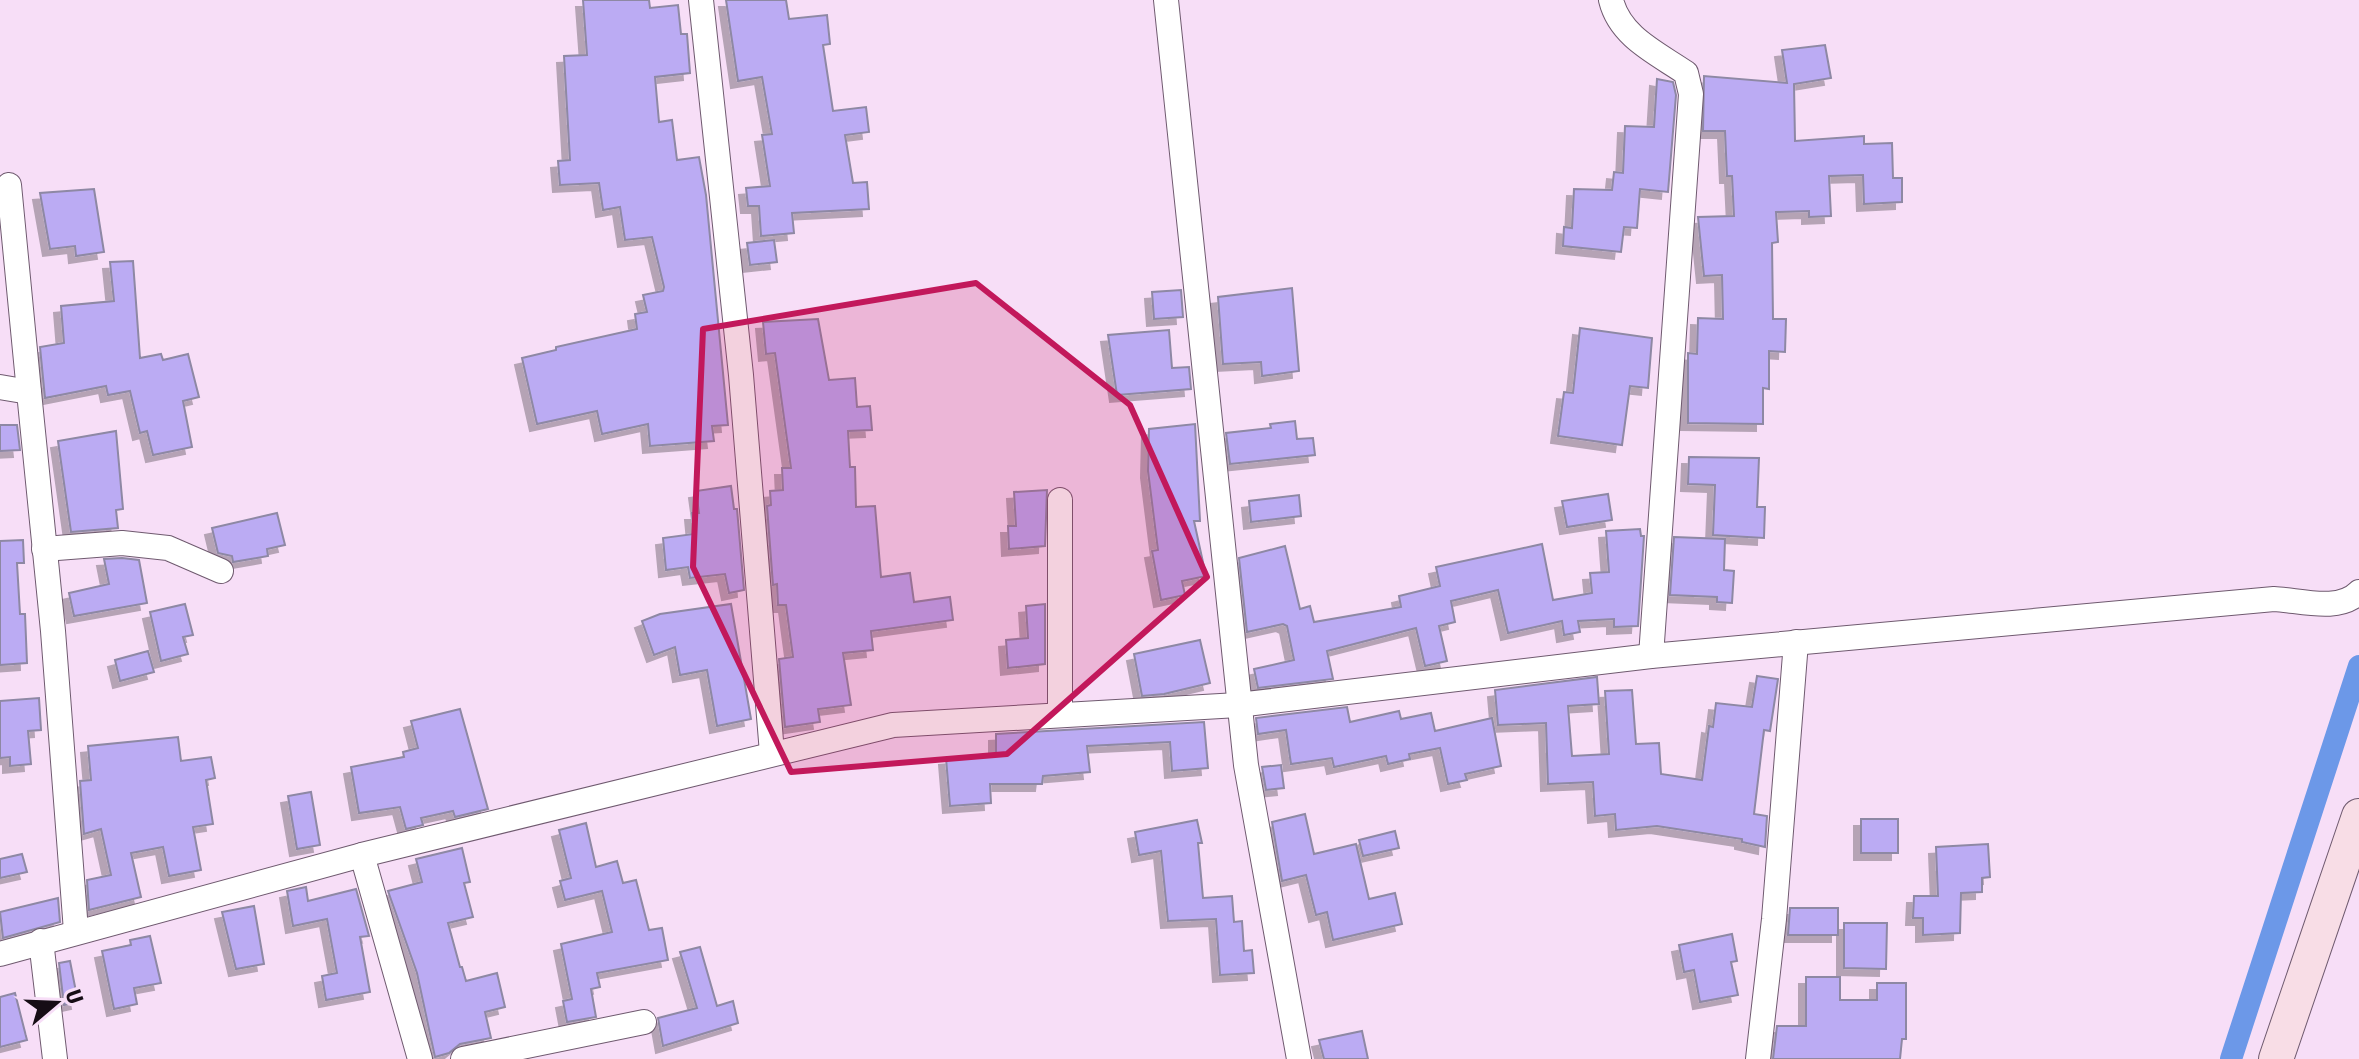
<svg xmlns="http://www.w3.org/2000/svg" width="2359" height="1059" viewBox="0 0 2359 1059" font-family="'Fira Sans Condensed',sans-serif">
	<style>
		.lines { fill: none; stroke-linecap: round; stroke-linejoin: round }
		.canal { stroke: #6c98e8; stroke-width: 22 }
		.building { fill: #bbabf3; stroke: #8e88a4; stroke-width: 2; filter: url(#shadow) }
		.street-casing { stroke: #6f5a6f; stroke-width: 26 }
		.secondary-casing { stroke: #6f5a6f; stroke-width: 36 }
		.street { stroke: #fff; stroke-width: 24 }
		.secondary { stroke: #f8dde6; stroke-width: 34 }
		.marked { fill: #c2185b; fill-opacity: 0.2; stroke: #c2185b; stroke-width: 6; stroke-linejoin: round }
	</style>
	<defs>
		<filter id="shadow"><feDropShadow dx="-7" dy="7" stdDeviation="0" flood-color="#0004"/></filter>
	</defs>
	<rect width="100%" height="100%" fill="#f7def7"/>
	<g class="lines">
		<polyline class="canal" points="2231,1059 2359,666"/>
	</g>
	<g class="building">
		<polygon points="583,0 649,0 650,8 678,5 681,34 687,34 690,73 655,77 659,122 672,120 677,160 699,157 706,195 728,425 712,426 714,441 650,446 648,424 602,434 597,411 537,424 522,358 556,350 556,347 637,329 635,314 647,312 643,295 663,291 664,287 652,237 625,240 620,207 603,210 599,183 560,185 558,161 570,160 564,56 587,55"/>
		<polygon points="726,0 786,0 789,19 827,15 830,44 823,45 833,111 866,107 869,132 845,135 853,183 867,182 869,209 792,213 794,233 761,236 759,206 748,206 746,188 770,186 762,135 772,134 762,77 738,81"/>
		<polygon points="1825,45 1831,78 1794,84 1795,141 1864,136 1864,144 1892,143 1893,178 1902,178 1902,202 1864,204 1863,175 1829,176 1831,216 1809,217 1809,211 1776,212 1778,242 1772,243 1773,319 1786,319 1785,352 1769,351 1769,389 1763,388 1763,424 1688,423 1688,353 1697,354 1698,318 1723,319 1722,275 1704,276 1698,217 1734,216 1732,176 1727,176 1725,131 1703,131 1704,76 1787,83 1782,50"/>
		<polygon points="1657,79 1673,82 1676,95 1668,192 1640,189 1637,228 1624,227 1621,252 1563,246 1564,227 1572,228 1574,189 1612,190 1614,172 1623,173 1625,126 1654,127"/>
		<polygon points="94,189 104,252 76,256 75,246 50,249 40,193"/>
		<polygon points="774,240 777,262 750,265 747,243"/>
		<polygon points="133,261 140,358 161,354 163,360 188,354 199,397 183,401 192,447 153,455 147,431 140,433 130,391 108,395 106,386 45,398 40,347 64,343 61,306 114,301 110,262"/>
		<polygon points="1292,288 1299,371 1262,376 1261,362 1223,364 1218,297"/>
		<polygon points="1181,290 1183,317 1154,319 1152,292"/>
		<polygon points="818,319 829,380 855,378 857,407 870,406 872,430 848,431 850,467 855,467 856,507 875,506 881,577 910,573 914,602 950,597 953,620 871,631 873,650 843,653 851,705 818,709 820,722 785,727 779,659 793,657 786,605 778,605 777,584 773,585 767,506 771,505 770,491 783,490 782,468 791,468 775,353 766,354 763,322"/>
		<polygon points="1580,328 1652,338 1648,388 1630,386 1622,445 1558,436 1564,392 1573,393"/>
		<polygon points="1169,330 1172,368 1189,367 1191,389 1117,395 1108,335"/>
		<polygon points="1295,421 1297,439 1313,438 1315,455 1230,464 1226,433 1271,428 1270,424"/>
		<polygon points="1195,424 1200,521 1194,521 1206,576 1182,581 1185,595 1161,600 1152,551 1158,550 1148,471 1149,429"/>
		<polygon points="0,425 17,425 20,450 0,451"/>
		<polygon points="116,431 123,509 116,510 118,528 71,532 58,441"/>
		<polygon points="1689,457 1759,458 1757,507 1765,507 1764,538 1713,535 1715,485 1688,484"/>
		<polygon points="731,486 734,509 737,509 744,590 729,593 725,574 690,578 688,567 666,570 663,538 694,534 692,513 699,513 696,491"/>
		<polygon points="1047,490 1045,546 1009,549 1008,526 1016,526 1014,492"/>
		<polygon points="1608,494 1612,520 1567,527 1562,501"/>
		<polygon points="1299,495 1301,516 1251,522 1249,501"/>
		<polygon points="277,513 285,545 267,549 268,556 233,562 232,556 218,553 212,528"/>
		<polygon points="1640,529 1641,536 1644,536 1638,626 1614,627 1614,619 1578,621 1580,632 1564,635 1562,621 1508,633 1498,590 1451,601 1455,622 1439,626 1447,661 1425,666 1416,628 1327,651 1333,679 1258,688 1254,669 1294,660 1287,626 1283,624 1247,632 1239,558 1285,546 1300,609 1310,606 1314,622 1401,607 1399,596 1440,586 1436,567 1542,544 1553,600 1592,593 1590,573 1609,572 1606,531"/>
		<polygon points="1674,537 1725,539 1724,570 1734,571 1732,603 1717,602 1717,597 1670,595"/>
		<polygon points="23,540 24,563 17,563 20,614 25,614 27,663 0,665 0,541"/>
		<polygon points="122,558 139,560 147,603 74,616 69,593 109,584 104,559"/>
		<polygon points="185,604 193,635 183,637 188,654 161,661 150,612"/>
		<polygon points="731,604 751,719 717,726 707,670 680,675 675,647 654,655 642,621 660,614"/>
		<polygon points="1045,604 1045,664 1008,668 1006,640 1028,638 1026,606"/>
		<polygon points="1200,640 1210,683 1164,694 1142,696 1134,654"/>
		<polygon points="148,651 154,672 120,681 115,660"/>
		<polygon points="1757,676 1778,679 1770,731 1764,730 1754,814 1767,816 1765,847 1742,842 1742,839 1657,826 1616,830 1615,814 1595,816 1593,782 1548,784 1546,723 1498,725 1495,690 1597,677 1599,704 1568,706 1572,756 1609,754 1605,691 1632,690 1636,744 1659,743 1661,774 1702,780 1709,726 1713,727 1716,703 1752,707"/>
		<polygon points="39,698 41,730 28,731 31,764 10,766 10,757 0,758 0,701"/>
		<polygon points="1347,707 1350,722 1399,711 1401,719 1431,713 1435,731 1492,718 1501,766 1465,774 1467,780 1448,784 1440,748 1409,754 1410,759 1388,764 1386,756 1334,767 1332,758 1291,764 1286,730 1258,734 1256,718"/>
		<polygon points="460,709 488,809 455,817 453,811 421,818 423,825 406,829 400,807 359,813 351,767 404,757 403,752 418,748 411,721"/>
		<polygon points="1204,722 1208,768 1172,771 1170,742 1087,746 1090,772 1043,776 1042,784 990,784 991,803 950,806 946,758 996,754 996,734"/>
		<polygon points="178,737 181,761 211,757 215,778 206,780 213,824 193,827 201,870 169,876 163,847 131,853 141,897 89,910 87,880 111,875 101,829 84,834 80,781 91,780 88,746"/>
		<polygon points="1281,765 1284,788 1266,790 1262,767"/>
		<polygon points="311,792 320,845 297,849 288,796"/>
		<polygon points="1305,814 1314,854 1356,844 1369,899 1395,893 1402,924 1333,940 1327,912 1316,915 1306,875 1282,881 1272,822"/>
		<rect x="1861" y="819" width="37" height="34"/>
		<polygon points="1197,820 1202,843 1198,843 1203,898 1232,896 1234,922 1242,921 1244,951 1252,950 1254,973 1220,975 1216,919 1168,921 1161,851 1139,855 1135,832"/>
		<polygon points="586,823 596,867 617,861 623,883 636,880 649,930 662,928 668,960 597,973 600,987 591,989 596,1017 567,1022 563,1001 572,999 561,944 612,932 602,891 565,900 560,881 571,878 559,830"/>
		<polygon points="1395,831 1399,848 1363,856 1359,840"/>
		<polygon points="1988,844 1990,877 1982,878 1982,892 1961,893 1960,933 1923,935 1923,918 1913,918 1914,896 1938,896 1936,847"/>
		<polygon points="462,848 470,882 464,883 473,917 448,923 460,967 462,967 466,981 497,973 505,1007 485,1012 491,1038 460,1044 449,1053 435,1057 417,973 388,891 422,882 416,859"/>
		<polygon points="22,854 27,872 0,878 0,859"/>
		<polygon points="306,887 308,901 356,889 369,936 360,937 370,992 326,1000 322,976 337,973 327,919 293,926 287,891"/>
		<polygon points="58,898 60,922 3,938 0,912"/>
		<polygon points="254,906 264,964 236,969 222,912"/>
		<polygon points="1790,908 1838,908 1838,935 1788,935"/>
		<polygon points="1844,923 1887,923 1886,969 1844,968"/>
		<polygon points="1732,934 1737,961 1731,962 1738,995 1700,1002 1694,970 1684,972 1679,945"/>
		<polygon points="150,936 161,983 134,988 137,1004 114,1009 102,951 131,945 130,940"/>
		<polygon points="700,947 717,1006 733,1001 738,1023 663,1046 658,1018 697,1008 680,952"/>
		<polygon points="70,961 78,1002 64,1005 59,963"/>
		<polygon points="1806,977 1840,977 1840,1000 1877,1000 1877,983 1906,983 1906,1039 1902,1039 1900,1059 1773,1059 1777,1026 1806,1026"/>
		<polygon points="15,993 27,1040 0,1047 0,997"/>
		<polygon points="1362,1031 1368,1059 1324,1059 1319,1040"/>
	</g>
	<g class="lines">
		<defs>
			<g id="street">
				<polyline points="701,0 741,375 772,753"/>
				<polyline points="1166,0 1246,765 1299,1059"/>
				<path d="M1611 0C1620 37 1657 53 1686 73L1691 94 1651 656"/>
				<polyline points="9,185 29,392"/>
				<polyline points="0,387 29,392 53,631 76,931"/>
				<polyline points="1060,500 1060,713"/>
				<polyline points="44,549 122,543 168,548 221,571"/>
				<polyline points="362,855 420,1059"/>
				<polyline points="41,941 55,1059"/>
				<path d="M0 954 362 855 893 725 1238 705 1651 656 2274 599C2299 600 2339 613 2359 592"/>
				<polyline points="463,1059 644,1022"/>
				<polyline points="1758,1059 1774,919 1796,642"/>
			</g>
			<polyline id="secondary" points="2276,1059 2359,816"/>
		</defs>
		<use href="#street" class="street-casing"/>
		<use href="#secondary" class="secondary-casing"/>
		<use href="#street" class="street"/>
		<use href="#secondary" class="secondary"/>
	</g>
	<path class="marked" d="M976 283 1130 405 1207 577 1007 754 791 772 693 567 703 329Z"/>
	<g transform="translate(56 1003) rotate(71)" stroke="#f7def7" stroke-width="6" paint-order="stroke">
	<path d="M0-6L14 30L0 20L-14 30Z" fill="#160d15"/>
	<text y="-12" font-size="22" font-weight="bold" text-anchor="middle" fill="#160d15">U</text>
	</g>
</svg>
